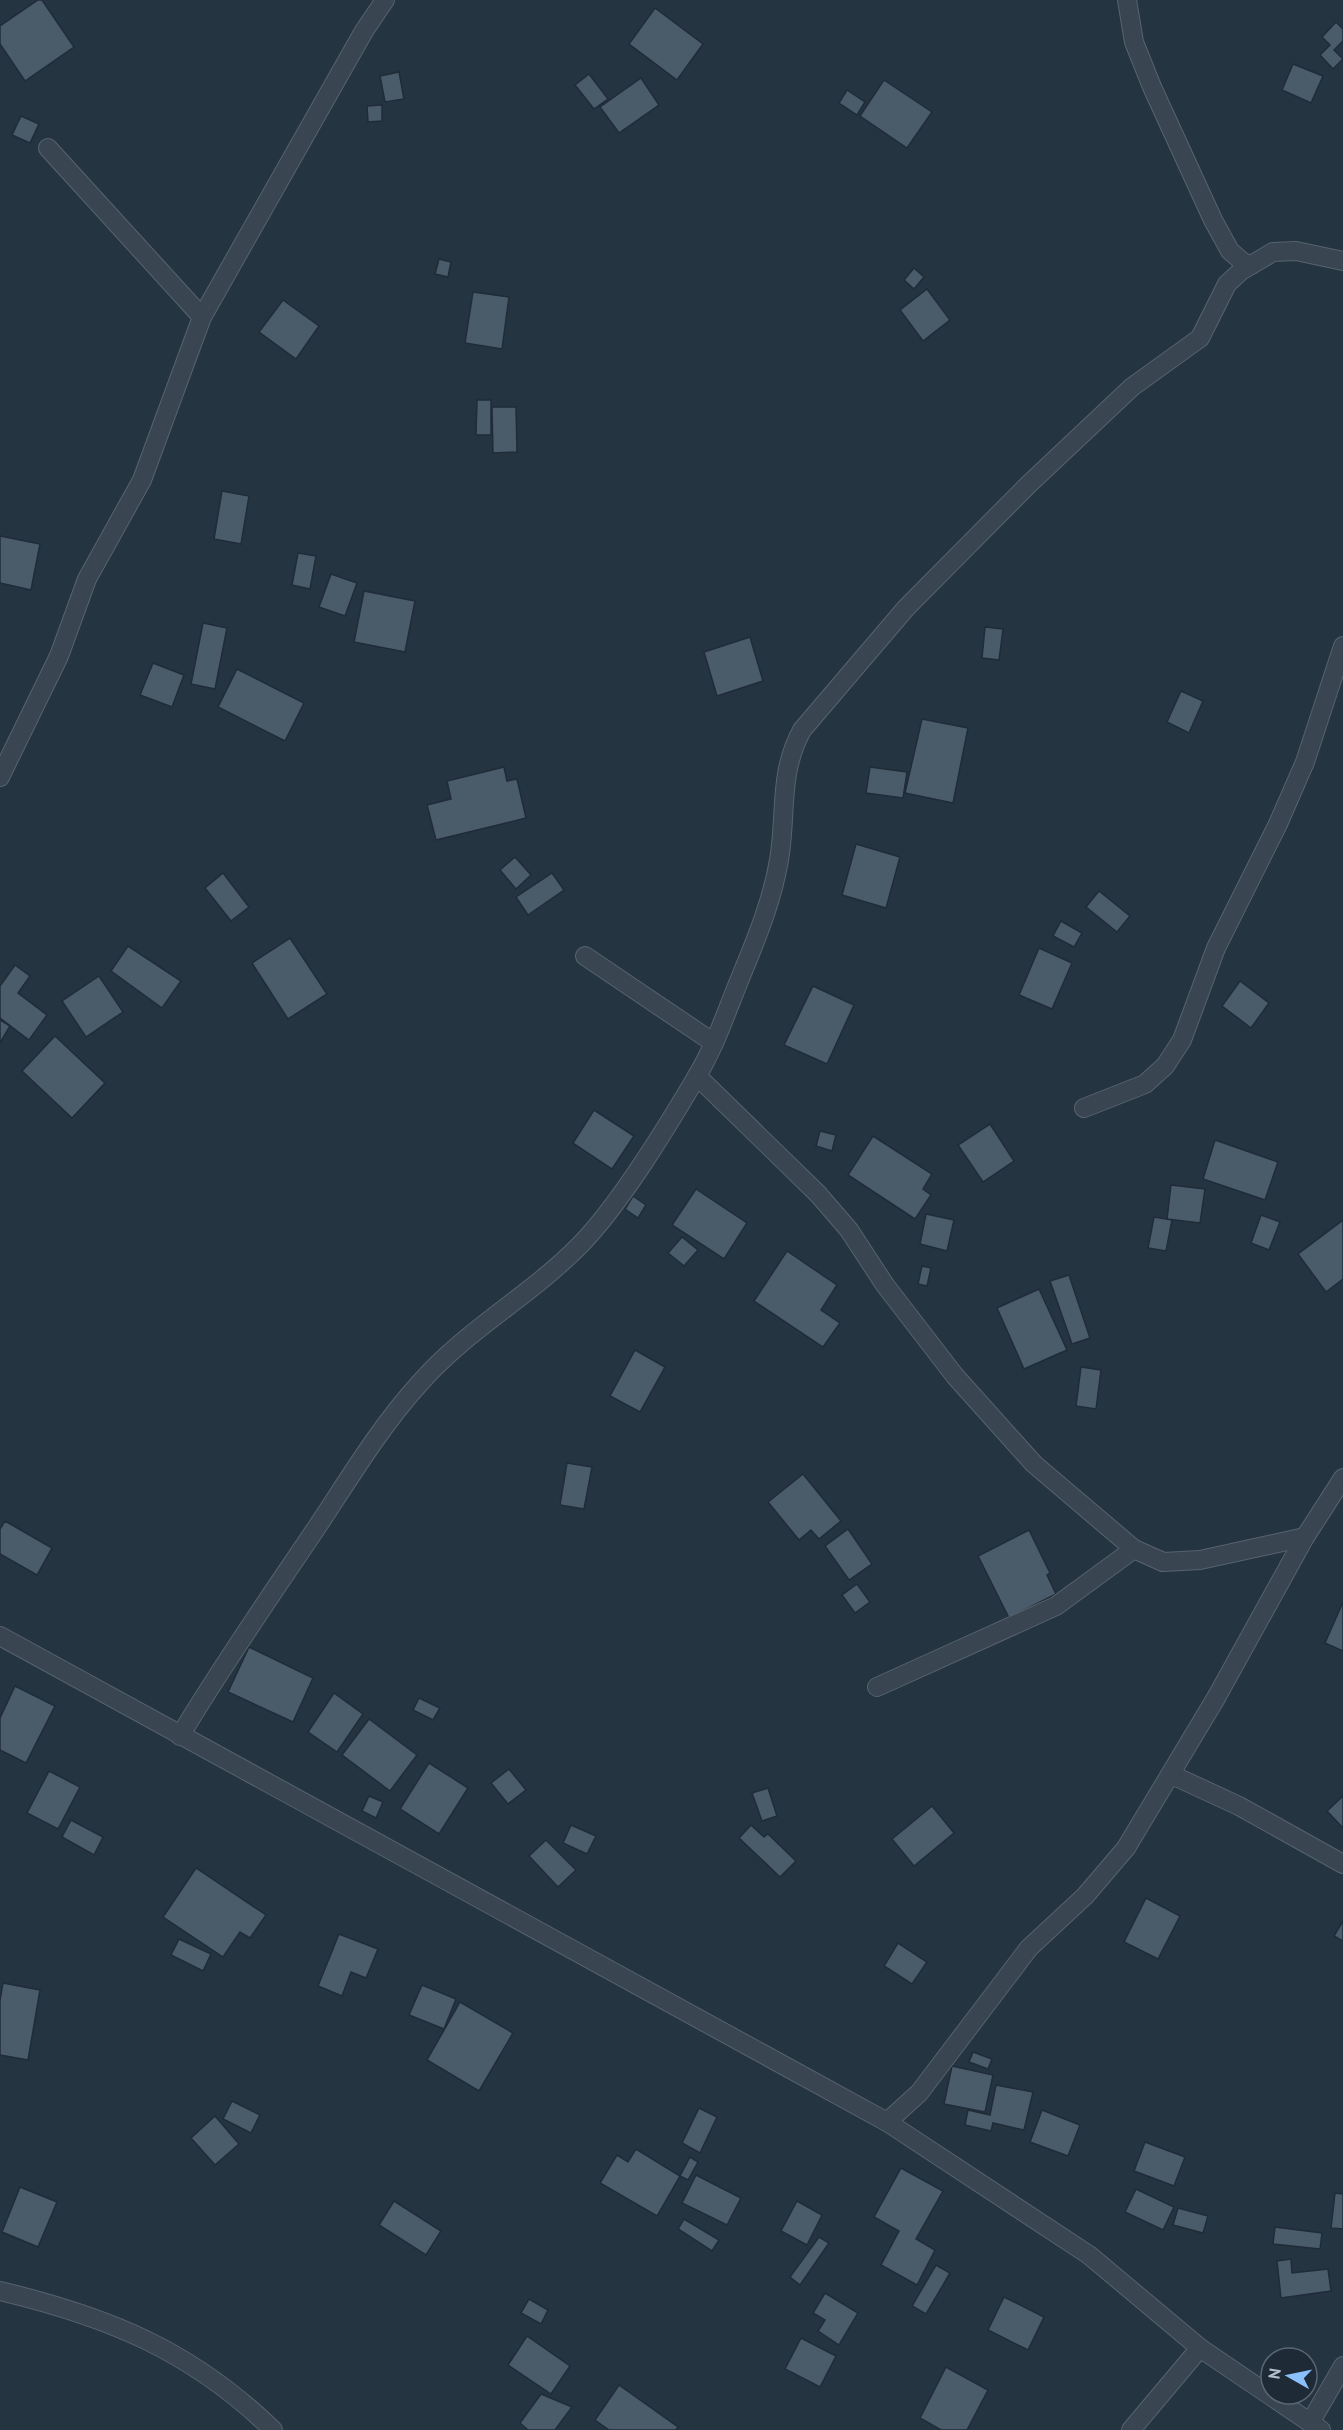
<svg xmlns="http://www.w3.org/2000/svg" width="1343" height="2430" viewBox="0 0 1343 2430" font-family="'PT Sans',sans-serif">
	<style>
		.building { fill: #4a5b6a; stroke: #202c38; stroke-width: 1.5 }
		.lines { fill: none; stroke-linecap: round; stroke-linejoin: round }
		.street-casing { stroke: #57636e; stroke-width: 20 }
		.street { stroke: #394551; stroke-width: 18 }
	</style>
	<rect width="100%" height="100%" fill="#253441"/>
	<g class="building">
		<polygon points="38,0 42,0 74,47 25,81 0,44 0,26"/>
		<polygon points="655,8 703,44 677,80 629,44"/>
		<polygon points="1336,22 1343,29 1343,41 1334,50 1343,59 1333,69 1320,55 1330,45 1322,37"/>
		<polygon points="1293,64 1323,76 1311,103 1282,90"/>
		<polygon points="399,72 404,99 385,102 380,76"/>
		<polygon points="589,74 608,99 594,109 575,85"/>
		<polygon points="641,78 659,105 619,133 600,107"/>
		<polygon points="884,80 932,112 907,148 860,116"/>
		<polygon points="847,90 865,102 857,115 839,103"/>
		<polygon points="382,105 382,121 368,122 367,106"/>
		<polygon points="21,116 39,124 30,143 12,135"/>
		<polygon points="439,259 451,262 448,277 435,274"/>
		<polygon points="914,268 924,277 914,289 904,280"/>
		<polygon points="927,289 950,320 923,341 900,310"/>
		<polygon points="473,292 509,297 502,349 465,343"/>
		<polygon points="283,300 319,326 296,359 259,332"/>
		<polygon points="477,400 491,400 491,435 476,435"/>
		<polygon points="492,407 516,407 517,452 493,453"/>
		<polygon points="222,491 249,496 241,544 214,539"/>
		<polygon points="0,536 40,544 31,590 0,583"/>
		<polygon points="298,553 316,556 310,589 292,585"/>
		<polygon points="331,574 357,583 345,616 319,607"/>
		<polygon points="364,591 415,601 405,652 354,642"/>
		<polygon points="203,623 227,628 215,689 191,684"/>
		<polygon points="985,627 1003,629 999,660 982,658"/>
		<polygon points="750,637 763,681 717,696 704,652"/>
		<polygon points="153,663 184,675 172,707 140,695"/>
		<polygon points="237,669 304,703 285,741 218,707"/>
		<polygon points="1181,691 1203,701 1189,733 1167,722"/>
		<polygon points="922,719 968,728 953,803 905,793"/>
		<polygon points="504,767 507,781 517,779 526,818 436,840 427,805 451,799 447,781"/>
		<polygon points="870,767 907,772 903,798 866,793"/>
		<polygon points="856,844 900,857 886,908 842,895"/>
		<polygon points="515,857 531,875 516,889 500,870"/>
		<polygon points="223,873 249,907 231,921 205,888"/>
		<polygon points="552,873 564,890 528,915 516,897"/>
		<polygon points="1099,891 1130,916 1117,932 1086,907"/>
		<polygon points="1061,921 1082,933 1074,947 1053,936"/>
		<polygon points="290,938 327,994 288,1019 252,963"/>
		<polygon points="128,946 181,981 162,1008 111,971"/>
		<polygon points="1039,948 1072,963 1052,1009 1019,995"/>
		<polygon points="15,965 30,976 18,993 47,1015 29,1040 0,1018 0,986"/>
		<polygon points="99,976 123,1012 86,1037 62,1001"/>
		<polygon points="1240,981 1269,1003 1251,1028 1222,1006"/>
		<polygon points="813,986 854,1005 827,1064 784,1045"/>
		<polygon points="0,1020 10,1026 0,1043"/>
		<polygon points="55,1036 105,1083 72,1118 22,1071"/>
		<polygon points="594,1110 634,1136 612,1169 573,1143"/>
		<polygon points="990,1124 1014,1161 983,1182 958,1145"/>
		<polygon points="820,1131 836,1135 832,1151 816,1146"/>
		<polygon points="873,1136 932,1174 923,1189 931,1195 915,1219 848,1175"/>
		<polygon points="1215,1140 1278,1162 1265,1200 1203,1179"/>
		<polygon points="1171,1185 1205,1189 1200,1223 1167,1219"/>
		<polygon points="696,1189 747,1223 724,1259 672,1225"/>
		<polygon points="633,1196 646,1205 638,1218 625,1209"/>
		<polygon points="926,1214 954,1220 947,1251 920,1244"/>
		<polygon points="1261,1215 1280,1222 1269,1250 1251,1243"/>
		<polygon points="1154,1217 1172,1220 1166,1251 1148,1248"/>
		<polygon points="1343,1220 1343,1279 1326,1292 1298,1254"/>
		<polygon points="682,1237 698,1250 684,1266 668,1253"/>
		<polygon points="787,1251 837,1285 821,1310 840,1323 823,1347 754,1301"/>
		<polygon points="922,1266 931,1268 927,1286 918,1284"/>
		<polygon points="1069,1275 1090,1338 1072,1344 1050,1281"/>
		<polygon points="1039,1289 1067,1350 1024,1369 997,1308"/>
		<polygon points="635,1350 665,1367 640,1412 610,1396"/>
		<polygon points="1081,1367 1101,1370 1096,1409 1076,1406"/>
		<polygon points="567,1463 592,1467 584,1509 560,1505"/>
		<polygon points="803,1474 841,1521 819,1539 811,1530 799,1540 768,1502"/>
		<polygon points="5,1521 52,1548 37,1575 0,1554 0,1529"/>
		<polygon points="848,1529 872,1564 849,1580 825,1546"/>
		<polygon points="1029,1530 1050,1573 1047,1575 1056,1594 1009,1618 978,1556"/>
		<polygon points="857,1584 870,1602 855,1613 842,1595"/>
		<polygon points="1343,1602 1343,1651 1325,1643"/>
		<polygon points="249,1647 313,1678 293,1722 228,1692"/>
		<polygon points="15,1686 55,1706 26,1763 0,1750 0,1718"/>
		<polygon points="334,1693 363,1714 337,1752 308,1732"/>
		<polygon points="419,1698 440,1708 433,1720 413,1710"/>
		<polygon points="369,1719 417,1755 390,1791 342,1755"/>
		<polygon points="429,1763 468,1788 439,1834 400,1809"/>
		<polygon points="509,1769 526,1790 508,1804 491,1783"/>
		<polygon points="49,1771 80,1787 58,1829 27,1813"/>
		<polygon points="768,1788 777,1816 762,1821 752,1793"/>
		<polygon points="369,1796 383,1802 376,1818 362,1811"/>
		<polygon points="1343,1796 1343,1828 1327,1811"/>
		<polygon points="932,1806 954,1833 914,1866 892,1839"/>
		<polygon points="71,1820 103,1837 94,1855 62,1837"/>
		<polygon points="571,1825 596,1836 587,1854 563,1843"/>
		<polygon points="751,1825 764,1837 768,1834 796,1861 780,1877 739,1838"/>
		<polygon points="546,1840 576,1870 558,1887 529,1856"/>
		<polygon points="196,1868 266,1915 250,1938 240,1932 223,1957 163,1917"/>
		<polygon points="1146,1898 1180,1916 1158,1959 1124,1942"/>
		<polygon points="1343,1921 1343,1941 1334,1936"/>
		<polygon points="339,1934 378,1949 366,1978 351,1972 342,1996 318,1986"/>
		<polygon points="179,1939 211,1954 203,1971 171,1955"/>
		<polygon points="898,1943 927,1962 912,1984 884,1966"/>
		<polygon points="3,1983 40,1990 28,2060 0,2055 0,2000"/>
		<polygon points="422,1985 456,1999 444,2029 409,2015"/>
		<polygon points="460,2002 513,2033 479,2091 427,2060"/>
		<polygon points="973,2052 992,2059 988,2069 969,2062"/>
		<polygon points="952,2066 993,2075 985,2112 944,2104"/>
		<polygon points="996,2085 1033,2092 1024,2130 993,2123 991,2131 965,2125 968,2110 990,2115"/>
		<polygon points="232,2101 260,2115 251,2133 223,2119"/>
		<polygon points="699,2108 717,2117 700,2153 682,2143"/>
		<polygon points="1042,2110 1080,2125 1068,2156 1030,2142"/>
		<polygon points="215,2116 239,2144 215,2165 191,2138"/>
		<polygon points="1145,2142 1185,2157 1174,2186 1134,2171"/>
		<polygon points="636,2149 680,2176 657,2216 600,2183 617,2155 628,2162"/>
		<polygon points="690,2157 698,2162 688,2180 680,2176"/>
		<polygon points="901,2168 943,2191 916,2239 935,2250 917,2285 881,2265 899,2231 874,2217"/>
		<polygon points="696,2175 741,2198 727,2225 682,2203"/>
		<polygon points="20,2187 57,2202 38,2247 2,2232"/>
		<polygon points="1136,2189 1174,2207 1163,2230 1125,2212"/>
		<polygon points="1335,2193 1343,2194 1343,2229 1331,2228"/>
		<polygon points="394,2201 441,2231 426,2255 379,2225"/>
		<polygon points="797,2201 822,2215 807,2245 781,2231"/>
		<polygon points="1178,2208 1208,2216 1203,2233 1173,2225"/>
		<polygon points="684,2219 719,2240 712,2251 678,2229"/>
		<polygon points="1275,2227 1322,2233 1320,2249 1273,2244"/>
		<polygon points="819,2237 829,2243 800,2285 790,2277"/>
		<polygon points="1291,2259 1292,2273 1328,2269 1331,2291 1281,2298 1277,2261"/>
		<polygon points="936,2265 950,2273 926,2314 912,2306"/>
		<polygon points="825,2293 858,2313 839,2345 818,2331 825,2320 813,2313"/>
		<polygon points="1004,2297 1044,2317 1028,2350 988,2330"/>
		<polygon points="529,2299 548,2310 541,2324 521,2313"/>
		<polygon points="527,2336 570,2366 551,2394 508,2365"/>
		<polygon points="801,2338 836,2356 820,2387 785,2369"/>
		<polygon points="946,2367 988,2390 967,2430 941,2430 920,2418"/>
		<polygon points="619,2385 678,2427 676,2430 609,2430 595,2420"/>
		<polygon points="541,2394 572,2407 555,2430 528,2430 520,2423"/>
	</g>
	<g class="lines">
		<defs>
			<g id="street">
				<polyline points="1127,0 1134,42 1152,87 1213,220 1230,251 1244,263 1251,265"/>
				<polyline points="48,148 202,317"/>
				<polyline points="0,777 59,656 87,579 142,480 202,317 364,31 385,0"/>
				<polyline points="585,956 714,1043"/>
				<polyline points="697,1076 818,1194 849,1230 885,1285 955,1376 1034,1464 1134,1549 1163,1562 1200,1560 1305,1537"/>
				<polyline points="1084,1108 1145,1084 1165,1066 1182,1040 1216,948 1278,824 1305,762 1343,646"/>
				<polyline points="0,1636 887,2122 1089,2255 1200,2348 1321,2430"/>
				<polyline points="877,1687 1056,1606 1134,1549"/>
				<path d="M180 1736C223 1664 270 1597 317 1527 349 1479 380 1427 419 1384 466 1330 530 1296 580 1245 621 1203 667 1127 697 1076 715 1046 726 1013 739 981 755 942 772 902 779 860 787 814 778 774 802 730L906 608 1028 485 1132 387 1200 338 1227 284 1241 271 1273 252 1296 251 1343 261"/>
				<polyline points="1172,1775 1239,1806 1343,1864"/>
				<polyline points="887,2122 919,2093 1029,1948 1085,1896 1126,1848 1216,1698 1305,1537 1343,1478"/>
				<path d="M0 2291C109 2317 192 2351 273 2430"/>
				<polyline points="1310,2423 1343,2366"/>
				<polyline points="1131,2430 1200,2348"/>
			</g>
		</defs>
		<use href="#street" class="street-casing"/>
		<use href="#street" class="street"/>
	</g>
	<g transform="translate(1289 2376) rotate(279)"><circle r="28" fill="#1e2a36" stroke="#5b6672" stroke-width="1.5"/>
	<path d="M0-4.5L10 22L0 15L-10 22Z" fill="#8ac1fc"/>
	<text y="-9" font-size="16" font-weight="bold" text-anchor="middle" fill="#b6c0cb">N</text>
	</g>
</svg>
